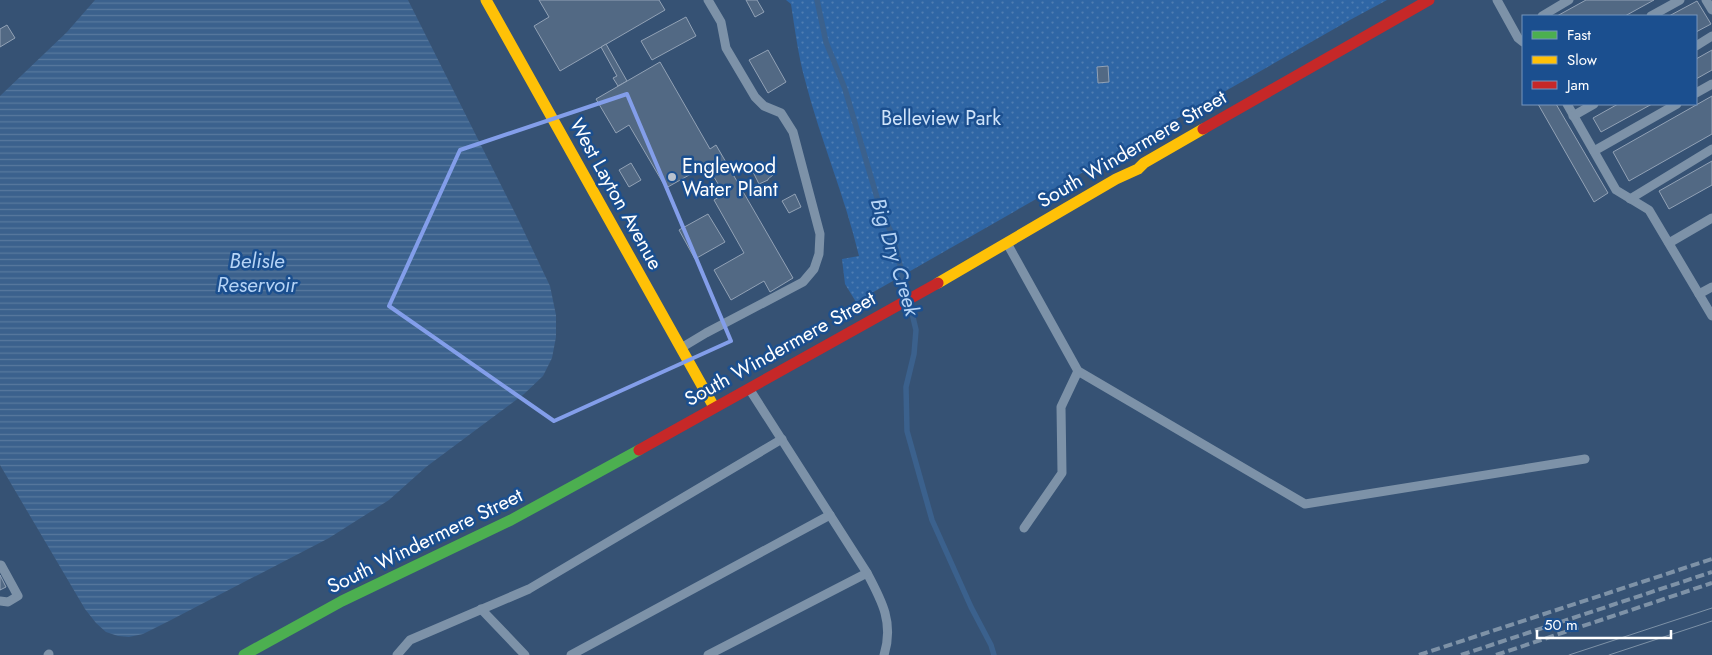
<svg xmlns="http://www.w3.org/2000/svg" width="1712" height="655" viewBox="0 0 1712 655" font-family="Jost,sans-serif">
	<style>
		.park { fill: url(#park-dots) }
		.water { fill: url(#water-rules) }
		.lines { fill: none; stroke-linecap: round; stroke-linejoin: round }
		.stream { stroke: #3b618d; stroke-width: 5.5 }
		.building { fill: #526984; stroke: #92a2b6 }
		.lane { stroke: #7d92a8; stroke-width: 9 }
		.fast { stroke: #4caf50; stroke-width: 11 }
		.slow { stroke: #ffc107; stroke-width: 11 }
		.jam { stroke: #c62828; stroke-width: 11 }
		.tram { stroke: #7e92a7; stroke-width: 1 }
		.rail { stroke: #7e92a7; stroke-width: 4; stroke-dasharray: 9 4; stroke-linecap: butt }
		.marked { fill: none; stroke: #839eea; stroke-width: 4; stroke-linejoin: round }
		.poi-dot { fill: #b9c2ce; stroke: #1b4f8f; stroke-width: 2 }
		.labels { text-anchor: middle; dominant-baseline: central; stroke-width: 5; stroke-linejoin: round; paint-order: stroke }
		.park-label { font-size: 20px; fill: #cfe3fa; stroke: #1b4f8f }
		.street-label { font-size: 20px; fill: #fff; stroke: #1b4f8f }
		.poi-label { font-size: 20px; fill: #fff; stroke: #1b4f8f; text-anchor: start }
		.water-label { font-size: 21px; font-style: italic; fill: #b5d3f5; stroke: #1b4f8f }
	</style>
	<defs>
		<pattern id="park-dots" width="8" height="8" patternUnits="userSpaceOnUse" patternTransform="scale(1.25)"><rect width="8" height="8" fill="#2f66a5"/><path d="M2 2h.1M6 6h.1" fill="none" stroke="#4e7db2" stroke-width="1.8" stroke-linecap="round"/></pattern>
		<pattern id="water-rules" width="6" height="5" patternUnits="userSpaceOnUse" patternTransform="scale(1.25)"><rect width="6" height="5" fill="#3b618d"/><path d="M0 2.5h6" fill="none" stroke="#58799e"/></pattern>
	</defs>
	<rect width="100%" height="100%" fill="#365274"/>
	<path class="park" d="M786 0H1387L1348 21 856 302 845 284 842 259 859 256C845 196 820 139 805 80 798 55 795 29 791 4Z"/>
	<polygon class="water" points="95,0 408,0 520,223 550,286 556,315 556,337 552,358 543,376 524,394 426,467 389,500 329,538 169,621 143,634 129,637 118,636 106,632 96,623 85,609 0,465 0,96 67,32"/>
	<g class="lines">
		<g class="stream">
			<polyline points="817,0 826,42 845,89 881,211 893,236 907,294"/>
			<polyline points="910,305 916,330 914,354 906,387 907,431 932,520 971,607 991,645 994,655"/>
		</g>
	</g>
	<g class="building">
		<polygon points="539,0 659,0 665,10 560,71 534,26 549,17"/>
		<polygon points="746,0 757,0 764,12 755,17"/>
		<polygon points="1586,0 1654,0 1625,16 1557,16"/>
		<polygon points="1697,1 1711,24 1696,32 1696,16 1669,16"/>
		<polygon points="686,17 696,36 652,60 641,41"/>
		<polygon points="7,25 15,38 0,47 0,29"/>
		<polygon points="606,44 627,81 618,86 613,78 617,76 601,47"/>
		<polygon points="768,50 786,82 768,93 749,60"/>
		<polygon points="1712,50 1712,70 1696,79 1696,59"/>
		<polygon points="660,62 710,149 716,145 793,278 770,292 764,281 731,300 714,270 744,253 714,200 724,194 707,165 666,188 629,125 616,133 596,99"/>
		<polygon points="1108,66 1109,82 1098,83 1097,67"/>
		<polygon points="1712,96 1712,134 1629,181 1613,152"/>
		<polygon points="1538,104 1556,104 1608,193 1594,202"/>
		<polygon points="1618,104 1652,104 1601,132 1593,118"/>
		<polygon points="1712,161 1712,185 1669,209 1659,191"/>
		<polygon points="631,163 641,180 629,187 619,170"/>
		<polygon points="767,165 773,175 768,179 768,180 759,184 753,172"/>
		<polygon points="795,194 801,207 789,213 782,201"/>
		<polygon points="708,214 725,242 695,259 679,230"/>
		<polygon points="0,575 6,587 0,590"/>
	</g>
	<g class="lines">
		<g class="lane">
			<polyline points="1497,0 1518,38 1523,42"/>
			<polyline points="1706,0 1712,10"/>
			<polyline points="1542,16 1569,0"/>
			<polyline points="1651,16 1680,0"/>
			<polyline points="1696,46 1712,36"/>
			<polyline points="1696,93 1712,84"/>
			<polyline points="1567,104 1616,190 1649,210 1712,316"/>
			<polyline points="1573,116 1594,104"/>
			<polyline points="1594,151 1677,104"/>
			<polyline points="1630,199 1712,149"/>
			<polyline points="1669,243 1712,218"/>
			<polyline points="1008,245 1078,371 1305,504 1585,459"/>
			<polyline points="1699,294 1712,287"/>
			<polyline points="681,348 706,333 803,282 814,269 819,254 820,234 793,132 781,113 764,106 755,97 726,48 721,22 708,0"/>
			<path d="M750 390 867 573C882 601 894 623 884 655"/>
			<polyline points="1024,528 1062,473 1061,407 1078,371"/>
			<polyline points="0,601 8,602 18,596 1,565"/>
			<polyline points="481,609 525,655"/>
			<polyline points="48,655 49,654"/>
			<polyline points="397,655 410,640 529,589 782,439"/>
			<polyline points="571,655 830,515"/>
			<polyline points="708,655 867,573"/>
		</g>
		<polyline class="fast" points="244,655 342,601 511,520 639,450"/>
		<g class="slow">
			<polyline points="486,0 714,407"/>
			<polyline points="938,283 1116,179 1138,169 1144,163 1203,129"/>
		</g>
		<g class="jam">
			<polyline points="1203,129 1429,0"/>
			<polyline points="639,450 938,283"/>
		</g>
		<g class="tram">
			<polyline points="1569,655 1712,608"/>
			<polyline points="1609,655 1712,621"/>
		</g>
		<g class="rail">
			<polyline points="1419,655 1712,559"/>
			<polyline points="1461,655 1712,572"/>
			<polyline points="1496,655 1712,583"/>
		</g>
	</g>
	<path class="marked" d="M627 94 731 341 554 421 389 306 460 150Z"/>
	<circle class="poi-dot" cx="672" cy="177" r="5"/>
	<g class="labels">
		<g class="park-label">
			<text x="941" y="118">Belleview Park</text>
		</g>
		<g class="street-label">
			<text transform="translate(1132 149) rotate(-30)">South Windermere Street</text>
			<text transform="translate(616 194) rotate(61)">West Layton Avenue</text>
			<text transform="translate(780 349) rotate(-29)">South Windermere Street</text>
			<text transform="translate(425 541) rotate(-26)">South Windermere Street</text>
		</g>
		<g class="poi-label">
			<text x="682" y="166">Englewood<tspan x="682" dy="23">Water Plant</tspan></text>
		</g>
		<g class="water-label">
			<text transform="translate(895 257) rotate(73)">Big Dry Creek</text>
			<text x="257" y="261">Belisle<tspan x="257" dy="24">Reservoir</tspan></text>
		</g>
	</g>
	<rect x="1522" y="15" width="175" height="90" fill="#1b4f8f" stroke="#7695bc"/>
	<rect x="1532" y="31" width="25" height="8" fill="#4caf50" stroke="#7695bc"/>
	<text x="1567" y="40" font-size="15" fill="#ffffff">Fast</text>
	<rect x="1532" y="56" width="25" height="8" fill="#ffc107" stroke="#7695bc"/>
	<text x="1567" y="65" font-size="15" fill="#ffffff">Slow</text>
	<rect x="1532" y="81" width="25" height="8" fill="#c62828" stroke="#7695bc"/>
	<text x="1567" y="90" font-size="15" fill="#ffffff">Jam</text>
	<path d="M1537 630v8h134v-8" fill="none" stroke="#ffffff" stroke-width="2.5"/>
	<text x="1544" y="630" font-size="15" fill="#ffffff" stroke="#1b4f8f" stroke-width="4" paint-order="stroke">50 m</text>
</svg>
